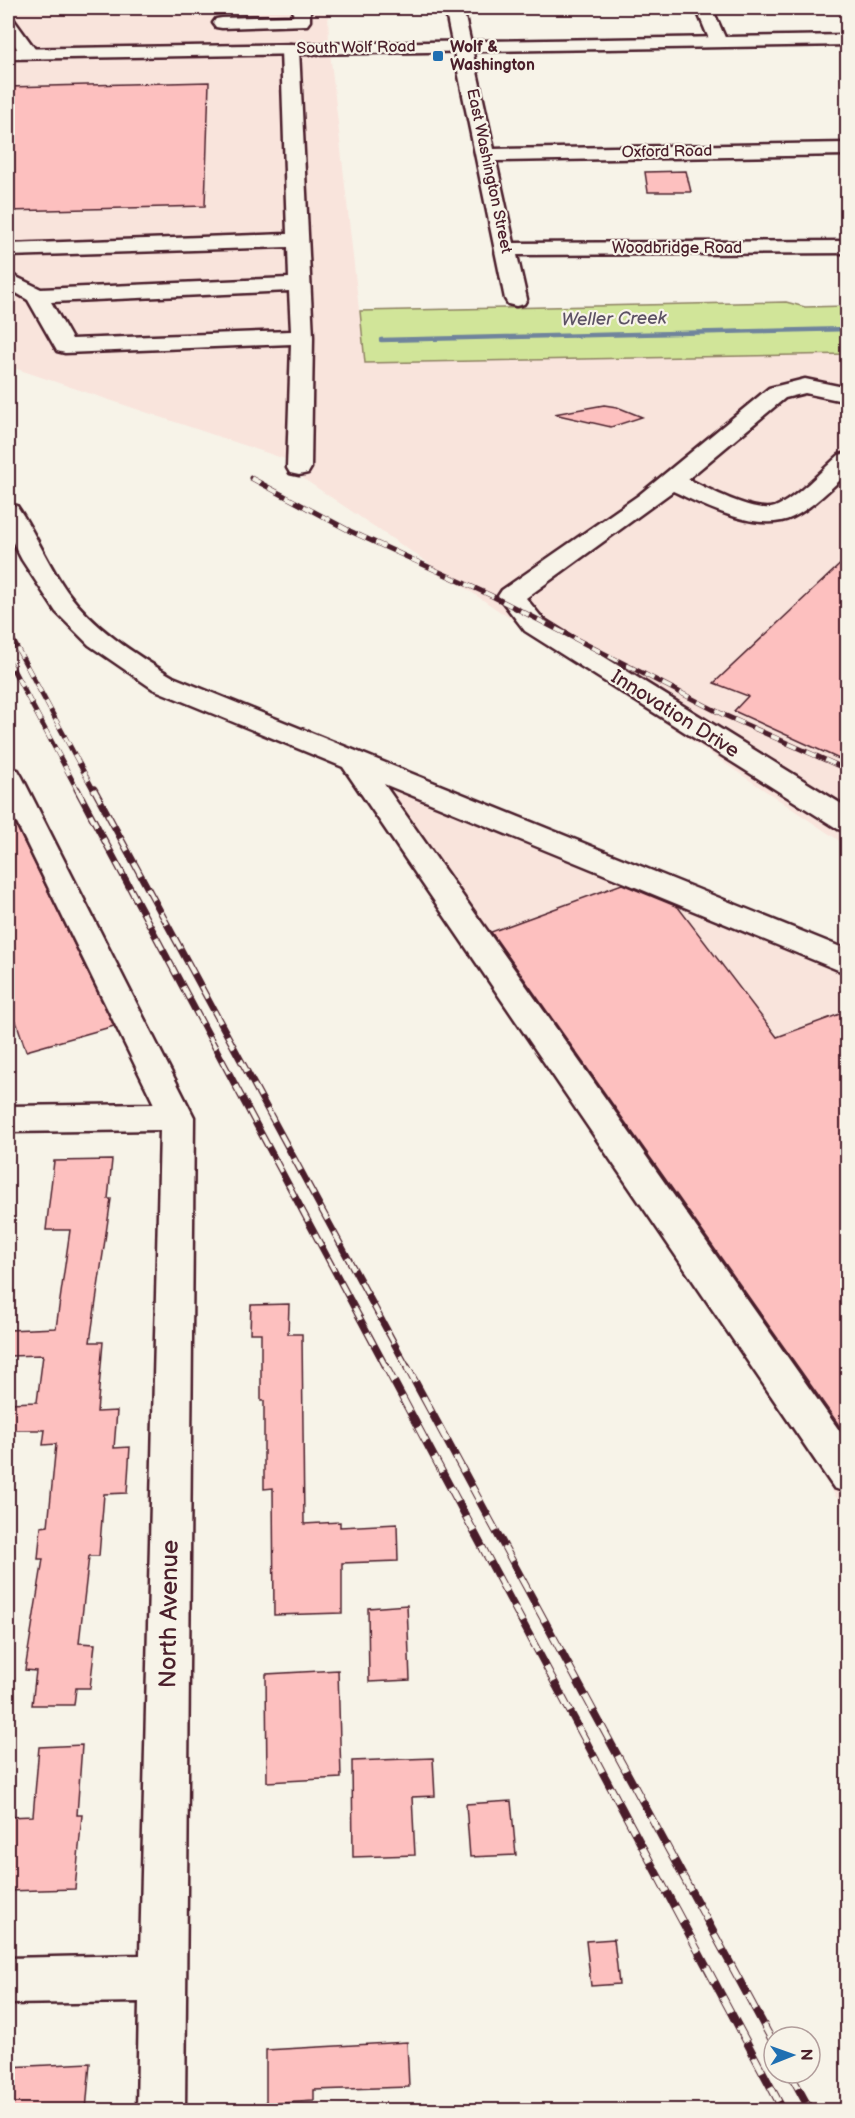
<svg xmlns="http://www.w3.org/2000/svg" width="855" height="2118" viewBox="0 0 855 2118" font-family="'Balsamiq Sans',sans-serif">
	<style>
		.built { fill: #f9e4dc }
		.green { fill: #d1e599; stroke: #8e8262; stroke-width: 1.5 }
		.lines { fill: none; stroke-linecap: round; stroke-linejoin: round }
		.stream { stroke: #6f849c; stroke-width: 4.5 }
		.building { fill: #fdc0bf; stroke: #4a1f2b; stroke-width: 1.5 }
		.minor-casing { stroke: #4a1f2b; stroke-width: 5 }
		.major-casing { stroke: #4a1f2b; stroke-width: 5 }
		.minor { fill: #f7f3e8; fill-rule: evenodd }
		.major { fill: #f7f3e8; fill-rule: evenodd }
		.rail-far2-casing { stroke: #4a1f2b; stroke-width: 5 }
		.rail-far1-casing { stroke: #4a1f2b; stroke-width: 7 }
		.rail-casing { stroke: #4a1f2b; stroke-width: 8 }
		.rail-far2 { stroke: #f7f3e8; stroke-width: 4; stroke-dasharray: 10; stroke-linecap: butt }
		.rail-far1 { stroke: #f7f3e8; stroke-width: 4.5; stroke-dasharray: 14; stroke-linecap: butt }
		.rail { stroke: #f7f3e8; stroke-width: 6; stroke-dasharray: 17; stroke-linecap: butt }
		.poi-dot { fill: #1f6fb2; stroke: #f7f3e8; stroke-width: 2 }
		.labels { text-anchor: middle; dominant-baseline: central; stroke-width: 4.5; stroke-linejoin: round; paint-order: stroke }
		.far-poi-label { font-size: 16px; font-weight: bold; fill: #4a1f2b; stroke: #f7f3e8; text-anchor: start }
		.far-street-label { font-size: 16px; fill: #4a1f2b; stroke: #f7f3e8 }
		.far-water-label { font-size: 18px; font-style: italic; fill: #5c5264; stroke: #f7f3e8 }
		.street-label { font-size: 20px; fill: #4a1f2b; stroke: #f7f3e8 }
		.near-street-label { font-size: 24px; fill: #4a1f2b; stroke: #f7f3e8 }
	</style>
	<rect width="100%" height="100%" fill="#f7f3e8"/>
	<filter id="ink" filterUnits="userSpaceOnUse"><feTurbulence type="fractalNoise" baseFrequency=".0167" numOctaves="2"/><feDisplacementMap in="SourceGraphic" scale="12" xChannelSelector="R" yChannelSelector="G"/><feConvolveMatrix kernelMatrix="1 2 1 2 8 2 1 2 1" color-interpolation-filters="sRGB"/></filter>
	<g filter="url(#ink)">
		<g class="built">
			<polygon points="8,8 328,8 329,45 8,51"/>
			<polygon points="330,52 365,363 847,354 847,846 298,475 294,462 8,366 8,58"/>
			<polygon points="352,751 847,948 847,1513 344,764"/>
		</g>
		<polygon class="green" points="786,302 805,307 847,306 847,354 365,363 360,311"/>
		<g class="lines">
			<polyline class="stream" points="381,340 848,329"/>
		</g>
		<g class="building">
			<polygon points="209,82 205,206 8,211 8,87"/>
			<polygon points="686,171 691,192 648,192 645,172"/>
			<polygon points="604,405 617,407 642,417 611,427 554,414"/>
			<polygon points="848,557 848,763 734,711 748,696 714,683"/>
			<polygon points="8,809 114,1026 26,1051 16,1021 13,1022 8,1007"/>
			<polygon points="622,884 678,907 777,1037 848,1011 848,1438 491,932"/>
			<polygon points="112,1160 108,1199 111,1199 90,1342 103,1342 97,1412 117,1411 114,1448 130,1447 127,1493 104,1494 99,1556 89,1556 79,1643 95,1644 90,1688 76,1688 74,1705 32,1705 36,1671 25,1670 43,1559 38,1559 41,1527 48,1526 56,1444 43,1445 45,1430 8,1430 8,1403 37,1402 43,1355 8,1356 8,1330 56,1328 70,1230 46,1230 54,1161"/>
			<polygon points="289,1304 288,1334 302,1334 304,1524 340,1522 340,1527 397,1524 398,1561 342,1563 342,1613 274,1615 273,1488 264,1489 264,1401 261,1401 261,1333 250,1333 251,1305"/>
			<polygon points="407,1605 410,1680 369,1682 368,1608"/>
			<polygon points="338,1670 341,1778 267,1782 266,1674"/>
			<polygon points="82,1745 77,1815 82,1815 75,1889 8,1891 8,1817 33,1816 39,1747"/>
			<polygon points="433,1758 435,1796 412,1797 415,1855 353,1857 352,1761"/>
			<polygon points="511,1801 516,1855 470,1857 466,1804"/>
			<polygon points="614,1939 619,1984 591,1986 586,1941"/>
			<polygon points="407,2042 409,2087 314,2090 314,2101 266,2104 266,2050"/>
			<polygon points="90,2063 86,2110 8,2110 8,2067"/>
		</g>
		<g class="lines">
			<defs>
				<g id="minor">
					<polygon points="294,8 310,8 310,21 307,25 222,28 216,27 213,23 216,19 222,18 293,16"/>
					<polygon points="445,8 463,8 494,149 848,143 848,155 496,161 514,243 848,241 848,253 517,255 527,299 524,304 516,306 508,304 505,299"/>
					<polygon points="696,8 712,8 727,42 724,46 712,46"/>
					<polygon points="8,19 14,20 35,49 38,53 35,57 23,57 8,36"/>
					<path d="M290 44 296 45 299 49 313 337 311 468 308 473 299 475 290 473 287 468 291 344 65 353 57 351 28 300 8 288V273L41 289 289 278 288 247 8 256V244L287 234 281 49 284 45ZM289 291 291 331 72 339 51 302Z"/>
					<path d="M805 379 848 388V402L805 393 785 398 688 479C707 488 754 514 775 507 796 499 822 470 839 455L848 453V473C831 488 813 507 793 517 759 534 705 506 673 491L526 598 543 619 848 808V832L838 829 525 631 498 596 502 590 639 495 769 388Z"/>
					<path d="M8 504 17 506C35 532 47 563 66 590 93 628 133 653 173 677L848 950V974L384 784 848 1443V1493L834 1488 343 767 153 689 89 645 56 612 22 560 8 533Z"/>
					<polygon points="8,768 18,770 22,777 194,1117 185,2110 137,2110 139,2002 8,2004 8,1958 140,1955 160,1130 8,1132 8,1106 154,1104 8,805"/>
				</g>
				<polygon id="major" points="848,35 848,45 8,59 8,49"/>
			</defs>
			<use href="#minor" class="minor-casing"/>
			<use href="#major" class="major-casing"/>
			<use href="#minor" class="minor"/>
			<use href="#major" class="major"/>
			<defs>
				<g id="rail-far2">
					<polyline points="251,478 350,531 490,595 724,715 848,770"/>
					<polyline points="8,631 94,791"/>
					<polyline points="8,660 78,791"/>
				</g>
				<g id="rail-far1">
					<polyline points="77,789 387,1369"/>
					<polyline points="94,789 408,1369"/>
				</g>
				<g id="rail">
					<polyline points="386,1367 783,2110"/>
					<polyline points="407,1367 774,2044"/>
					<polyline points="790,2073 810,2110"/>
				</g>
			</defs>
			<use href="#rail-far2" class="rail-far2-casing"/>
			<use href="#rail-far1" class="rail-far1-casing"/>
			<use href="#rail" class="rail-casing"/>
			<use href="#rail-far2" class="rail-far2"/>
			<use href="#rail-far1" class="rail-far1"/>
			<use href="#rail" class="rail"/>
		</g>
	</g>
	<rect class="poi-dot" x="432" y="50" width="12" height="12" rx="3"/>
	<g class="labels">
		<g class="far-poi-label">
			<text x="450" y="47">Wolf &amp;<tspan x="450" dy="18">Washington</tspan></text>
		</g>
		<g class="far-street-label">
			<text transform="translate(356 48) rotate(-1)">South Wolf Road</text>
			<text transform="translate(667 152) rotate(-1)">Oxford Road</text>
			<text transform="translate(489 171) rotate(78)">East Washington Street</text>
			<text x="677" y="248">Woodbridge Road</text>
		</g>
		<g class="far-water-label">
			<text transform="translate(614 319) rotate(-1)">Weller Creek</text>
		</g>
		<g class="street-label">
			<text transform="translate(675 714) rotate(32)">Innovation Drive</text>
		</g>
		<g class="near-street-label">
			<text transform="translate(169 1614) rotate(-89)">North Avenue</text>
		</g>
	</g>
	<rect width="855" height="2118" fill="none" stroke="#f7f3e8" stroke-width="30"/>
	<rect x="15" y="15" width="825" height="2088" fill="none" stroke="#4a1f2b" stroke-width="2" filter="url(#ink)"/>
	<g transform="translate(792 2055) rotate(89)"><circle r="28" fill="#f7f3e8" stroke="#b29e9c" stroke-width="1.5"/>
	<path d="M0-4.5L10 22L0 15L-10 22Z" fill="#1f6fb2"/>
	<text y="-9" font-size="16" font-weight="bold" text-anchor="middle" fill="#4a1f2b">N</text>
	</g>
</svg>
